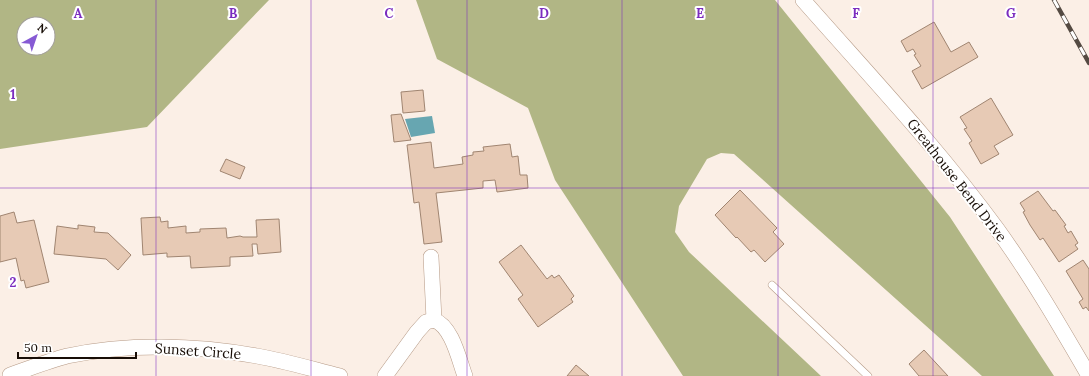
<svg xmlns="http://www.w3.org/2000/svg" width="1089" height="376" viewBox="0 0 1089 376" font-family="Lora,serif">
	<style>
		.forest { fill: #b1b685; fill-rule: evenodd }
		.water { fill: #67a6b1 }
		.building { fill: #e7cab5; stroke: #a08571 }
		.lines { fill: none; stroke-linecap: round; stroke-linejoin: round }
		.service-casing { stroke: #b69a86; stroke-width: 8 }
		.minor-casing { stroke: #b69a86; stroke-width: 16 }
		.service { stroke: #fff; stroke-width: 7 }
		.minor { stroke: #fff; stroke-width: 15 }
		.rail-casing { stroke: #544a42; stroke-width: 4.5 }
		.rail { stroke: #fff; stroke-width: 3; stroke-dasharray: 9; stroke-linecap: butt }
		.grid { fill: none; stroke: #7b2cbf; stroke-width: 1; stroke-opacity: 0.55 }
		.labels { text-anchor: middle; dominant-baseline: central; stroke-width: 4; stroke-linejoin: round; paint-order: stroke }
		.street-label { font-size: 14px; fill: #170d06; stroke: #fff }
		.grid-label { font-size: 13px; text-anchor: middle; font-weight: bold; fill: #7b2cbf; stroke: #fff; stroke-width: 4; stroke-linejoin: round; paint-order: stroke }
	</style>
	<rect width="100%" height="100%" fill="#fbefe6"/>
	<g class="forest">
		<path d="M0 0H269L147 127 0 149ZM24 24H48V48H24Z"/>
		<polygon points="416,0 775,0 950,217 1054,376 982,376 734,154 721,153 707,159 679,206 675,232 689,252 821,376 683,376 555,180 528,108 437,59"/>
	</g>
	<polygon class="water" points="432,116 435,133 411,137 405,119"/>
	<g class="building">
		<polygon points="934,22 951,52 969,42 978,57 922,89 912,71 921,66 914,55 916,54 913,49 907,52 901,41"/>
		<polygon points="423,90 425,111 403,113 401,92"/>
		<polygon points="991,98 1013,135 994,146 999,154 981,164 969,143 972,141 964,129 967,128 960,117"/>
		<polygon points="401,114 411,140 394,142 391,115"/>
		<polygon points="431,142 434,168 463,164 462,157 473,155 473,152 484,151 483,147 510,144 512,157 518,156 520,175 527,175 528,188 497,192 495,180 483,181 483,188 436,193 442,242 424,244 419,202 414,203 407,145"/>
		<polygon points="226,159 245,167 240,179 220,171"/>
		<polygon points="740,190 777,228 773,232 784,244 765,262 754,250 751,252 737,237 736,238 715,215"/>
		<polygon points="1038,191 1053,211 1055,210 1066,225 1064,226 1068,233 1071,231 1078,243 1075,245 1078,249 1059,262 1043,238 1040,240 1030,225 1023,212 1025,211 1020,203"/>
		<polygon points="14,212 17,223 34,220 49,282 26,288 24,280 21,281 16,258 0,262 0,216"/>
		<polygon points="160,217 161,222 168,221 168,228 186,226 186,233 200,232 200,229 226,228 227,238 240,236 243,237 257,237 256,220 279,219 281,252 258,254 257,244 252,244 253,256 230,257 230,266 191,268 190,256 167,257 167,253 143,255 141,218"/>
		<polygon points="78,225 95,227 94,232 108,233 131,255 118,270 106,259 54,254 57,226 78,229"/>
		<polygon points="521,245 547,279 552,275 554,278 559,275 574,296 571,299 573,302 538,327 518,299 523,295 499,262"/>
		<polygon points="1083,260 1089,269 1089,311 1086,307 1083,309 1079,302 1083,299 1066,271"/>
		<polygon points="924,350 948,376 919,376 909,364"/>
		<polygon points="576,365 589,376 567,376"/>
	</g>
	<g class="lines">
		<defs>
			<polyline id="service" points="772,285 868,376"/>
			<g id="minor">
				<path d="M803 0C869 75 938 148 997 229 1031 276 1060 326 1089 376"/>
				<polyline points="431,257 434,320"/>
				<path d="M434 320C452 326 459 360 465 376"/>
				<path d="M10 375C28 369 48 361 67 356 128 343 196 345 257 356 285 361 312 369 340 376"/>
				<polyline points="385,376 417,332 426,322 434,320"/>
			</g>
		</defs>
		<use href="#service" class="service-casing"/>
		<use href="#minor" class="minor-casing"/>
		<use href="#service" class="service"/>
		<use href="#minor" class="minor"/>
		<defs>
			<polyline id="rail" points="1054,0 1089,63"/>
		</defs>
		<use href="#rail" class="rail-casing"/>
		<use href="#rail" class="rail"/>
	</g>
	<path class="grid" d="M156 0V376M311 0V376M467 0V376M622 0V376M778 0V376M933 0V376M0 188H1089"/>
	<g class="labels">
		<g class="street-label">
			<text transform="translate(957 180) rotate(52)">Greathouse Bend Drive</text>
			<text transform="translate(198 351) rotate(4)">Sunset Circle</text>
		</g>
	</g>
	<g class="grid-label">
		<text x="78" y="18">A</text>
		<text x="233" y="18">B</text>
		<text x="389" y="18">C</text>
		<text x="544" y="18">D</text>
		<text x="700" y="18">E</text>
		<text x="856" y="18">F</text>
		<text x="1011" y="18">G</text>
		<text x="13" y="99">1</text>
		<text x="13" y="287">2</text>
	</g>
	<g transform="translate(36 36) rotate(40)"><circle r="19" fill="#ffffff" stroke="#a29e9b"/>
	<path d="M0-3L7 15L0 10L-7 15Z" fill="#865ad4"/>
	<text y="-6" font-size="11" font-weight="bold" text-anchor="middle" fill="#170d06">N</text>
	</g>
	<path d="M18 352v6h118v-6" fill="none" stroke="#170d06" stroke-width="2"/>
	<text x="24" y="352" font-size="12" fill="#170d06" stroke="#ffffff" stroke-width="3" paint-order="stroke">50 m</text>
</svg>
